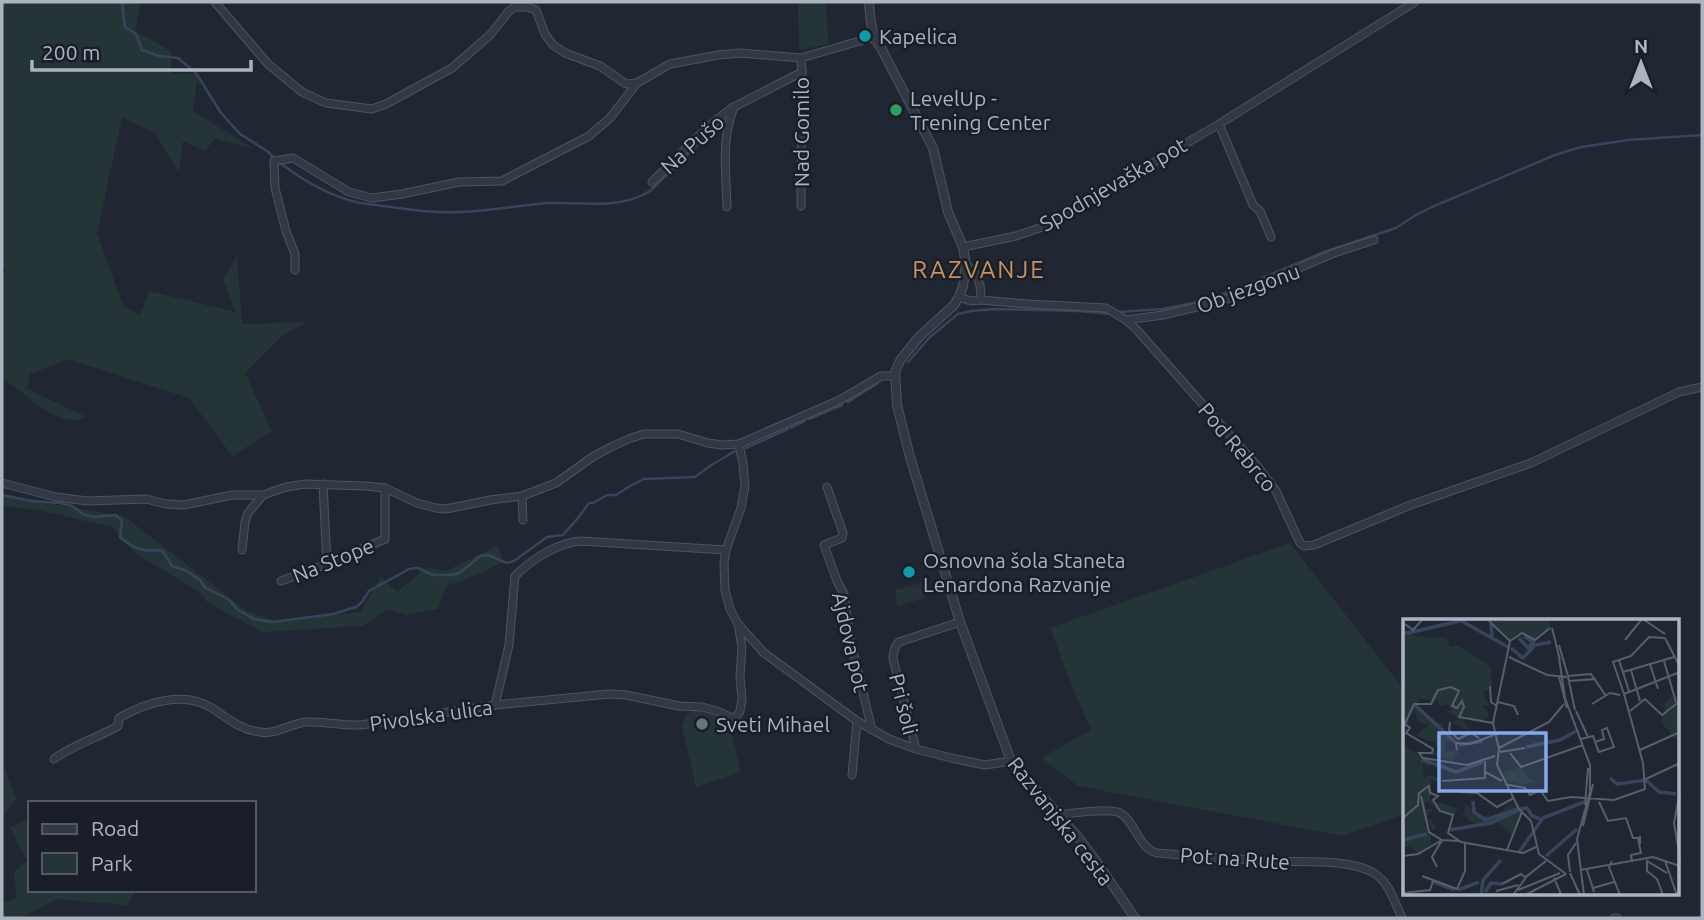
<svg xmlns="http://www.w3.org/2000/svg" width="1704" height="920" viewBox="0 0 1704 920" font-family="Ubuntu,sans-serif">
	<style>
		.green { fill: #253537 }
		.lines { fill: none; stroke-linecap: round; stroke-linejoin: round }
		.stream { stroke: #37445b; stroke-width: 2.5 }
		.minor-casing { stroke: #4e545f; stroke-width: 9 }
		.tertiary-casing { stroke: #4e545f; stroke-width: 10 }
		.minor { stroke: #333944; stroke-width: 7 }
		.tertiary { stroke: #333944; stroke-width: 8 }
		.culture-dot { fill: #0f9aa8; stroke: #191e28; stroke-width: 2.5 }
		.leisure-dot { fill: #2e9e5b; stroke: #191e28; stroke-width: 2.5 }
		.worship-dot { fill: #6b7280; stroke: #191e28; stroke-width: 2.5 }
		.labels { text-anchor: middle; dominant-baseline: central; stroke-width: 5; stroke-linejoin: round; paint-order: stroke }
		.poi-label { font-size: 21px; fill: #adb4c1; stroke: #191e28; text-anchor: start }
		.street-label { font-size: 21px; fill: #adb4c1; stroke: #191e28 }
		.quarter-label { font-size: 24px; letter-spacing: 2px; fill: #c79362; stroke: #191e28 }
		.inset-river { fill: none; stroke: #37445b; stroke-width: 3.5 }
		.inset-road { fill: none; stroke: #585f6c; stroke-width: 2 }
		.view { fill: #86a8ed; fill-opacity: 0.15; stroke: #86a8ed; stroke-width: 3.5 }
		.inset-edge { fill: none; stroke: #adb4c1; stroke-width: 3.5 }
	</style>
	<rect width="100%" height="100%" fill="#202733"/>
	<g class="green">
		<path d="M2 2H141L135 31 171 51V74H198L193 111 254 149 215 138 205 151 183 141 179 172 155 133 122 117 97 233 123 306 140 315 149 291 235 312 223 279 237 256 242 324 307 322 282 336 245 373 272 431 232 456 189 398 68 359 30 374 27 389 87 417C82 418 76 421 71 420 43 416 25 391 2 379V279L6 270 2 262Z"/>
		<polygon points="798,2 825,2 829,44 799,50"/>
		<polygon points="2,495 125,517 248,612 278,622 360,612 381,577 397,592 427,567 446,571 497,546 504,562 465,580 446,586 438,609 407,615 388,609 362,626 262,632 207,602 200,592 135,553 112,527 38,510 2,506"/>
		<polygon points="1290,543 1405,691 1405,814 1343,836 1078,786 1041,758 1091,730 1073,688 1050,628"/>
		<polygon points="921,583 925,598 897,606 895,590"/>
		<path d="M693 710C709 711 713 710 722 725L730 727 741 772 696 787 682 726 687 714Z"/>
		<polygon points="2,760 16,799 2,817"/>
		<polygon points="26,820 30,830 30,890 136,890 128,905 56,899 22,918 2,918 2,903 17,898 14,872 27,861 10,827"/>
	</g>
	<g class="lines">
		<g class="stream">
			<polyline points="122,2 125,27 136,34 142,50 159,56 178,58 196,73 221,113 240,134 267,151 275,159"/>
			<path d="M280 163C304 181 331 197 360 203 393 207 429 214 462 212 491 211 520 205 549 203 583 202 620 210 650 191L719 124"/>
			<polyline points="1118,312 1163,309 1193,303 1229,292 1324,252 1396,228 1416,215 1432,207 1555,155 1581,147 1628,140 1702,135"/>
			<polyline points="908,362 930,337 958,314 971,311 996,309 1078,311 1112,314"/>
			<polyline points="848,402 878,383"/>
			<polyline points="809,419 842,405"/>
			<polyline points="791,428 805,421"/>
			<polyline points="746,448 788,429"/>
			<path d="M2 495 32 501 60 503 72 506 83 514 93 517 116 515 122 521 120 537C133 549 144 552 162 550L172 566 187 571 201 581 204 587 228 599 238 610 254 619 272 622 333 614 356 607 361 603 369 591 409 569 418 568 433 575H453L461 572 480 556 488 555 507 563 514 561 547 537 563 535 578 518 589 503H593L607 495H616L630 486 644 479 695 477 710 466 735 451"/>
		</g>
		<defs>
			<g id="minor">
				<polyline points="215,2 268,64 302,92 326,103 372,109 386,104 452,68 490,35 509,11 515,7 527,7 536,10 545,34 553,45 565,53 600,66 626,84 637,83"/>
				<polyline points="801,58 802,72 801,206"/>
				<polyline points="1219,124 1253,205 1260,211 1271,237"/>
				<polyline points="652,182 709,126 733,107"/>
				<path d="M727 207C726 173 721 139 734 107L802 72"/>
				<polyline points="963,247 1016,236 1048,225 1219,124 1415,2"/>
				<polyline points="295,270 295,254 286,231 275,188 274,161 293,158 349,192 372,198 402,194 459,182 502,181 589,136 610,118 637,83 670,64 718,55 740,53 801,58 870,38 875,40"/>
				<path d="M959 297 971 301 980 300C983 287 977 271 966 265"/>
				<polyline points="980,300 1028,304 1106,308 1126,320 1163,315 1222,301 1334,253 1374,240"/>
				<polyline points="1126,320 1137,330 1258,467 1276,491 1300,543 1304,546 1314,545 1408,506 1531,463 1679,392 1702,387"/>
				<polyline points="739,444 743,464 745,486 741,508 726,550 724,563 725,590 730,609 738,624 764,653 857,721 889,739 916,749 951,758 985,765 1011,761"/>
				<polyline points="2,483 56,497 87,501 146,499 166,504 184,505 232,495 263,495 286,487 305,484 365,486 385,488 417,503 436,508 446,509 490,500 522,496 556,483 594,456 611,447 631,438 644,434 678,434 708,443 722,445 739,444 840,400 881,376 895,376"/>
				<polyline points="323,484 327,564"/>
				<polyline points="827,487 843,533 842,538 824,545 837,581 844,594 850,639 872,730"/>
				<polyline points="522,496 523,520"/>
				<polyline points="242,550 245,522 248,513 263,495"/>
				<polyline points="281,581 327,564 385,539 385,488"/>
				<path d="M495 705 509 645 515 576C532 559 557 543 581 541L726 550"/>
				<path d="M916 749 893 659C893 652 894 647 899 642L960 622"/>
				<path d="M54 759C73 745 97 738 118 726L119 718C145 703 183 690 212 708 227 718 241 730 260 732 276 735 291 723 307 722 325 721 343 726 361 725L495 705 609 694 626 695 679 706 702 707 717 711 735 719 740 711 742 699 740 677 742 647 738 624"/>
				<polyline points="852,775 857,721"/>
				<path d="M1059 815C1071 813 1110 808 1120 813 1136 822 1138 848 1157 853 1195 856 1233 859 1272 861 1301 863 1349 858 1374 873 1389 882 1395 903 1402 918"/>
				<polyline points="1614,918 1617,918"/>
			</g>
			<path id="tertiary" d="M869 2C870 18 871 35 881 48L933 148 948 212 963 247 966 265 963 286 959 297 954 305 919 337 901 359 895 372 897 405 910 457 960 622 1011 761 1078 837 1096 861 1135 918"/>
		</defs>
		<use href="#minor" class="minor-casing"/>
		<use href="#tertiary" class="tertiary-casing"/>
		<use href="#minor" class="minor"/>
		<use href="#tertiary" class="tertiary"/>
	</g>
	<g class="culture-dot">
		<circle cx="865" cy="36" r="7"/>
		<circle cx="909" cy="572" r="7"/>
	</g>
	<circle class="leisure-dot" cx="896" cy="110" r="7"/>
	<circle class="worship-dot" cx="702" cy="724" r="7"/>
	<g class="labels">
		<g class="poi-label">
			<text x="879" y="36">Kapelica</text>
			<text x="910" y="98">LevelUp -<tspan x="910" dy="24">Trening Center</tspan></text>
			<text x="923" y="560">Osnovna šola Staneta<tspan x="923" dy="24">Lenardona Razvanje</tspan></text>
			<text x="716" y="724">Sveti Mihael</text>
		</g>
		<g class="street-label">
			<text transform="translate(801 132) rotate(-90)">Nad Gomilo</text>
			<text transform="translate(692 144) rotate(-42)">Na Pušo</text>
			<text transform="translate(1113 184) rotate(-30)">Spodnjevaška pot</text>
			<text transform="translate(1248 288) rotate(-20)">Ob jezgonu</text>
			<text transform="translate(1238 447) rotate(50)">Pod Rebrco</text>
			<text transform="translate(333 560) rotate(-22)">Na Stope</text>
			<text transform="translate(851 642) rotate(77)">Ajdova pot</text>
			<text transform="translate(904 704) rotate(76)">Pri šoli</text>
			<text transform="translate(431 715) rotate(-8)">Pivolska ulica</text>
			<text transform="translate(1061 821) rotate(52)">Razvanjska cesta</text>
			<text transform="translate(1235 858) rotate(4)">Pot na Rute</text>
		</g>
		<g class="quarter-label">
			<text x="979" y="269">RAZVANJE</text>
		</g>
	</g>
	<g transform="translate(1403 619)">
		<rect width="276" height="276" fill="#202733"/>
		<path d="M148 0 147 8 132 21 119 13 107 20 87 2ZM0 10 13 18 43 19 47 28 56 27 87 47 89 69 80 72 86 87 78 86 87 95 79 104 65 100V96L58 99 68 113 50 104 55 99 44 92 49 91 45 85 37 87 34 80 28 86 29 82 15 79 16 90 27 102 40 105 39 110 52 123 43 121 42 128 44 133 51 130 55 134 50 142 28 135 36 131 32 124 13 117 26 106 15 103 12 92 1 102H8L7 104 0 105ZM271 76 276 96V124L258 103 263 87 256 89ZM0 126 18 138 13 148 19 140 43 146 53 153 67 149 52 154 30 143 27 148 20 145 21 159 28 156 35 159 37 164 28 160 27 181 54 189 52 196 37 193 24 182 21 190H30L23 198 29 202 33 209 30 212 24 200 21 205 28 215V226L16 235 8 228 0 229ZM117 148 127 160 133 162 120 166 101 161 102 153ZM58 181 77 198 87 195 89 200 106 186 108 189 107 182 112 189 111 182 119 193 115 206 108 215 94 203 71 205 60 196 63 186Z" fill="#253537"/>
		<path class="inset-river" d="M55 0 89 19M88 5 89 19 105 28M0 15 57 2M116 19 125 29 130 23 121 17M108 29 120 39 132 26 148 23M12 86 52 123M56 126 80 122M123 128 157 121 173 112M18 140 53 153 80 143M207 159 214 165 243 161 256 173 273 175M70 182 71 193 82 201 115 190M117 190 124 189 129 197 137 200M46 211 88 204 116 191M0 221 24 215M116 233 140 199 181 183M143 237 174 210M31 263 52 271M55 271 76 263M82 273 88 264 99 265M78 276 80 261 98 241"/>
		<path class="inset-road" d="M240 0 262 15M86 2 107 22 90 104 96 130 94 146 116 190 128 202 136 235 163 255M2 5 10 11 20 0M149 9 157 41M262 19 277 48M222 21 239 0M107 22 119 14 132 21 147 9M156 26 165 57M106 38 144 56 164 58M156 39 162 79 187 146V173L174 220 181 276M216 41 226 72M261 42 273 83M247 45 255 70M228 51 237 82M220 53 271 38M165 57 188 55 203 77M156 58 164 89M165 58 172 91M165 62 193 60M87 67 88 83 94 87M221 75 210 43 228 37 246 18 262 19M221 75 277 53M95 83 111 87 115 96M189 85 207 74 217 76M173 92 185 118M227 92 242 80 259 96 277 82M47 103 46 111 55 120 68 114 76 119M2 105 7 109 3 114 30 130 29 134H16L20 139 64 146 92 137M0 109 11 85H28L35 71 48 68 56 72 49 87 54 89 59 82 61 88 56 98 90 104M178 120 190 117 195 131 196 133 211 128 204 109 199 111 201 120 192 123M96 129 146 103 161 85M54 131 53 124 67 125 91 116M237 131 277 113M97 133 122 129M107 134 118 148 180 126M82 142V153L99 162M243 160 277 144M39 162 82 159V153M102 165 122 169 127 176 137 171 145 182 168 178 211 181 242 170 240 144 221 75M277 172 271 204 277 239M58 173 74 174 94 188 111 179M18 177 26 213 39 221 56 222M196 183 205 202 223 199 230 219H235M182 186 185 149M0 199 15 186 16 174 26 167 27 174 35 177 30 181 37 192 50 196 45 214 58 223 120 234 133 228M180 207 190 165M104 231 119 193M0 237 15 235 39 221M209 242 206 248 217 276M262 242 274 276M229 243 228 236 238 234 235 219 237 218V225M34 248 29 238 39 221M177 251 250 238 277 247M184 251 191 273M167 253 165 236 173 224M167 254 177 276M19 257 54 270 62 252V223M151 259 158 275 154 276M99 265 118 255 122 258M190 269 211 263M115 271 157 254M93 272 115 266M0 274 27 271 30 262M110 276 124 257 143 242M122 276 163 255M260 276 254 260 244 252V242L264 254"/>
		<path class="view" d="M36 114H143V172H36Z"/>
		<rect width="276" height="276" class="inset-edge"/>
	</g>
	<rect width="1704" height="920" fill="none" stroke="#adb4c1" stroke-width="7"/>
	<rect x="28" y="801" width="228" height="91" fill="#191e28" stroke="#545a65" stroke-width="2"/>
	<rect x="42" y="824" width="35" height="10" fill="#333944" stroke="#545a65" stroke-width="2"/>
	<text x="91" y="836" font-size="21" fill="#adb4c1">Road</text>
	<rect x="42" y="853" width="35" height="21" fill="#253537" stroke="#545a65" stroke-width="2"/>
	<text x="91" y="871" font-size="21" fill="#adb4c1">Park</text>
	<g transform="translate(1641 63)" stroke="#191e28" stroke-width="5" paint-order="stroke">
	<path d="M0-5L12 26L0 18L-12 26Z" fill="#adb4c1"/>
	<text y="-10" font-size="19" font-weight="bold" text-anchor="middle" fill="#adb4c1">N</text>
	</g>
	<path d="M32 60v10h219v-10" fill="none" stroke="#adb4c1" stroke-width="3.5"/>
	<text x="42" y="60" font-size="21" fill="#adb4c1" stroke="#191e28" stroke-width="5" paint-order="stroke">200 m</text>
</svg>
